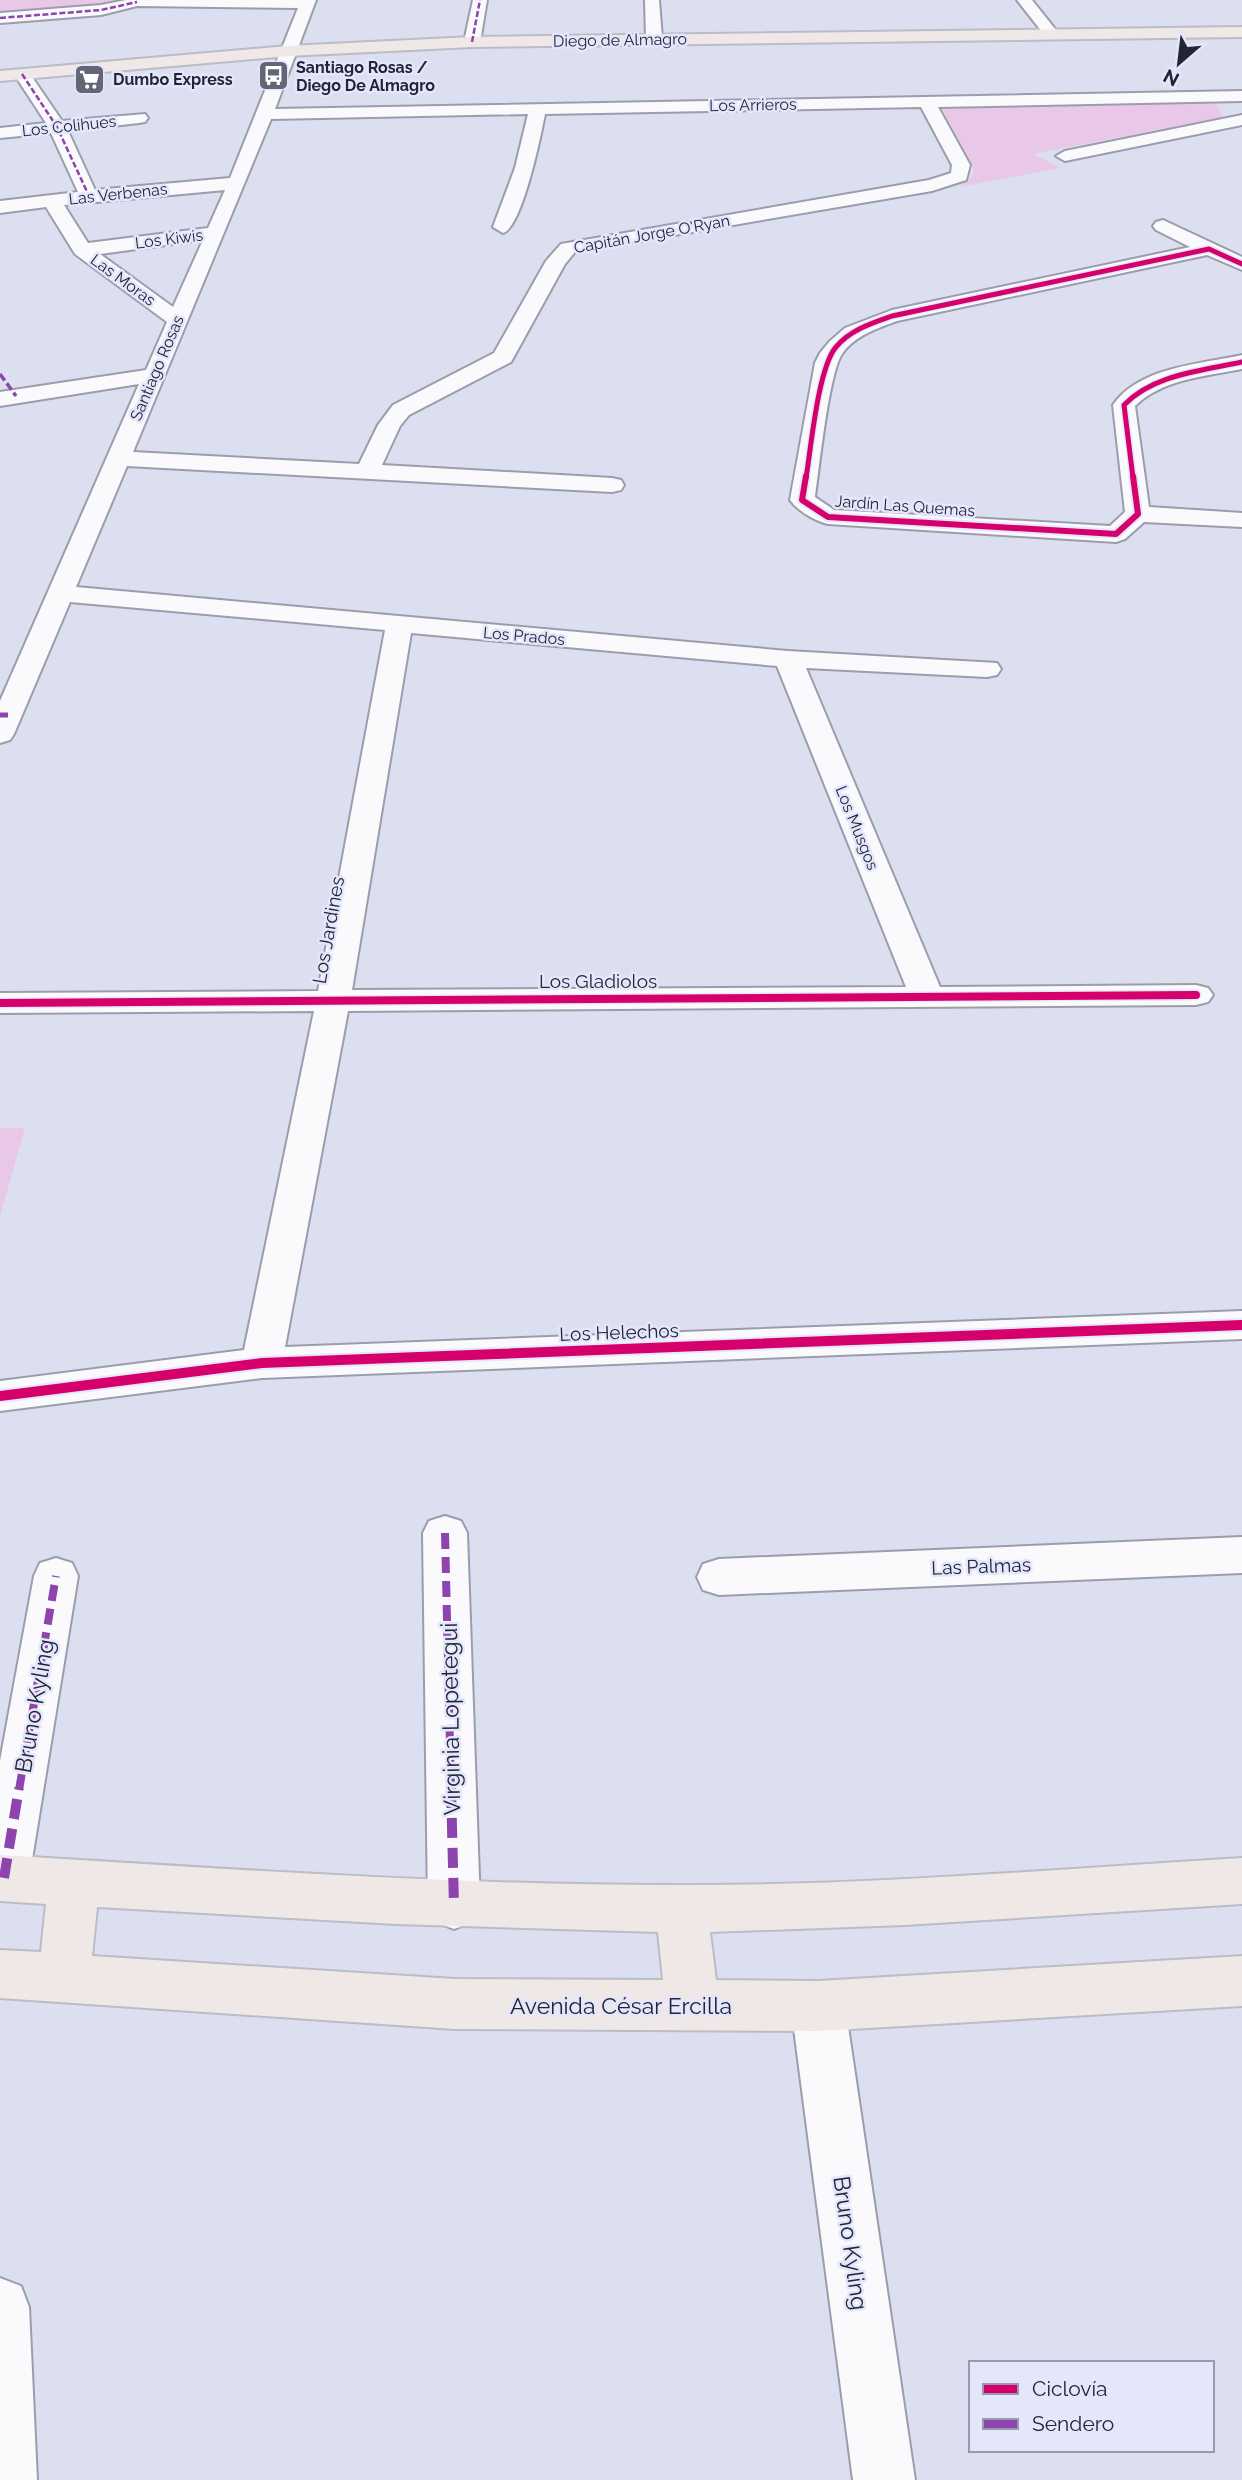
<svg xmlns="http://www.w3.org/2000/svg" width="1242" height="2480" viewBox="0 0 1242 2480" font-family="Raleway,sans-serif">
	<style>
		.green { fill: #e8c8e6 }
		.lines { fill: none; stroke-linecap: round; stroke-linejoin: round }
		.minor-casing { stroke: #9b9dac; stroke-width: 4 }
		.major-casing { stroke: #babcc6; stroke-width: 4 }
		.minor { fill: #fafafd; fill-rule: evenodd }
		.major { fill: #efe8e7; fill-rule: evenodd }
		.quiet-far4 { stroke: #8e44ad; stroke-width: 2.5; stroke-dasharray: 6 2.5; stroke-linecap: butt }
		.quiet-far3 { stroke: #8e44ad; stroke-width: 3.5; stroke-dasharray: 8 3.5; stroke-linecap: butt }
		.quiet-far2 { stroke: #8e44ad; stroke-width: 5; stroke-dasharray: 10 5; stroke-linecap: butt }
		.quiet-far1 { stroke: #8e44ad; stroke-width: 8; stroke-dasharray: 16 8; stroke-linecap: butt }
		.quiet { stroke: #8e44ad; stroke-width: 10; stroke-dasharray: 20 10; stroke-linecap: butt }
		.cycleway-far3-casing { stroke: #e4e7fb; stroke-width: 8 }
		.cycleway-far2-casing { stroke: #e4e7fb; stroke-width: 10 }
		.cycleway-far1-casing { stroke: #e4e7fb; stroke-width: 11 }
		.cycleway-casing { stroke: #e4e7fb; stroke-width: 14 }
		.cycleway-far3 { stroke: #d6006c; stroke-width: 5 }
		.cycleway-far2 { stroke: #d6006c; stroke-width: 6 }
		.cycleway-far1 { stroke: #d6006c; stroke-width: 8 }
		.cycleway { stroke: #d6006c; stroke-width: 10 }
		.labels { text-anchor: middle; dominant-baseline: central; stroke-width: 5; stroke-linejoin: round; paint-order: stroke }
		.far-street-label { font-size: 16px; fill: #232537; stroke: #e4e7fb }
		.far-poi-label { font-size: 16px; font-weight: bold; fill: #232537; stroke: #e4e7fb; text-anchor: start }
		.street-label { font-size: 19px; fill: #232537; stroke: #e4e7fb }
		.near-street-label { font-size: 23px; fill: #232537; stroke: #e4e7fb }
	</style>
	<rect width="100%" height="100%" fill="#dcdfef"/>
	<g class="green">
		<polygon points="0,0 125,0 121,4 0,16"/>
		<polygon points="1214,100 1223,117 1033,154 1061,168 959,187 972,177 974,170 940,104"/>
		<polygon points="0,1128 25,1128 0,1216"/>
	</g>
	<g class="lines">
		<defs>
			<g id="minor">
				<path d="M126 0H316L275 109 1242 91V101L938 107 970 165 966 180 932 191 575 252 565 264 511 362 409 415 400 426 382 465 612 478 621 480 624 485 621 490 612 492 127 466 76 587 788 651 997 663 1001 669 997 675 987 677 806 668 940 987 1196 985 1208 988 1213 995 1208 1002 1196 1005 348 1011 285 1347 1242 1311V1339L262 1378 0 1411V1381L244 1350 314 1011 0 1013V993L318 991 385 630 70 602 14 734 10 740 0 743V701L139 384 0 406V392L146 370 167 322 75 254 46 207 0 213V201L78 192 51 133 0 138V128L46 123 14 74 16 71H28L62 121 145 114 148 118 145 122 139 123 68 131 95 190 230 178 298 8 137 6 101 15 0 23V13L101 5ZM921 107 952 165 951 173 929 180 561 244 546 261 494 353 393 405 378 425 359 464 133 452 271 119 528 114 515 168 493 227 503 233C522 228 541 135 545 114ZM225 190 208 228 88 243 64 205ZM203 240 173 307 100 254ZM411 633 777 666 906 987 352 990Z"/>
				<polygon points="473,0 487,0 480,42 472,47 464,42"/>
				<polygon points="645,0 659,0 662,39 660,42 654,44 646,39"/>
				<polygon points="1017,0 1032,0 1059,34 1056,37 1046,37"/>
				<polygon points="1242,115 1242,125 1065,161 1056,156 1065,151"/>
				<path d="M1163 220 1242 257V270L1207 255 897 321C878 328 854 336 842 354 829 373 819 469 815 497L834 510 1110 526 1125 512 1113 405C1139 367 1200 364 1242 355V369C1207 376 1162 379 1135 406L1149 507 1242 513V527L1144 522 1125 539 1116 542 828 524C815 521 798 511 790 500L815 363 820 353 830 341 845 328 892 310 1190 247 1156 230 1153 226 1156 222Z"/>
				<polygon points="445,1516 461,1521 467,1533 480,1906 472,1922 454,1929 436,1922 428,1906 423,1533 429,1521"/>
				<polygon points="1242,1537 1242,1573 719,1595 703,1590 697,1577 703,1564 719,1559"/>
				<polygon points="56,1558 72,1563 78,1576 29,1878 22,1894 4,1901 0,1899 0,1761 34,1576 40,1563"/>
				<polygon points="818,1981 837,1988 845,2006 915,2480 853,2480 791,2006 799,1988"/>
				<polygon points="0,2278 21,2286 29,2307 37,2480 0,2480"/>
			</g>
			<g id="major">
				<polygon points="1242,27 1242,37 472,47 288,56 0,81 0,71 288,46 472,37"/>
				<path d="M0 1855C230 1869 463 1886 693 1885 876 1885 1059 1869 1242 1858V1904L905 1925 710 1932 716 1980 818 1981 1242 1956V2006L818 2031 455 2029 0 1998V1950L41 1952 46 1904 0 1901ZM97 1907 396 1924 658 1932 663 1980 455 1979 92 1956Z"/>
			</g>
		</defs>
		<use href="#minor" class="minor-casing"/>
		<use href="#major" class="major-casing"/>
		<use href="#minor" class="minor"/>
		<use href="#major" class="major"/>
		<g class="quiet-far4">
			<polyline points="0,18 101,10 137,2"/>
			<polyline points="472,42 480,0"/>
			<polyline points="22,74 57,127 89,196"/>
		</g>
		<polyline class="quiet-far3" points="0,374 16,396"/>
		<polyline class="quiet-far2" points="0,715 8,715"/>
		<g class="quiet-far1">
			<polyline points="445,1533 451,1790"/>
			<polyline points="19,1790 56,1576"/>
		</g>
		<g class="quiet">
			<polyline points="451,1788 454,1906"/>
			<polyline points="4,1878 19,1788"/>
		</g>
		<defs>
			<g id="cycleway-far3">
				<path d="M806 478C811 448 818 368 836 347 850 330 872 323 892 316L1209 249 1242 264"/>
				<path d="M1133 478 1124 405C1154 374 1202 371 1242 362"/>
			</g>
			<polyline id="cycleway-far2" points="806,476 802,500 828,517 1116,534 1138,514 1133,476"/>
			<polyline id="cycleway-far1" points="0,1003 1196,995"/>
			<polyline id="cycleway" points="0,1396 262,1363 1242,1325"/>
		</defs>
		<use href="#cycleway-far3" class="cycleway-far3-casing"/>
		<use href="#cycleway-far2" class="cycleway-far2-casing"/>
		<use href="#cycleway-far1" class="cycleway-far1-casing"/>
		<use href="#cycleway" class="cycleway-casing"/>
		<use href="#cycleway-far3" class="cycleway-far3"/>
		<use href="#cycleway-far2" class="cycleway-far2"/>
		<use href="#cycleway-far1" class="cycleway-far1"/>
		<use href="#cycleway" class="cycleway"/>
	</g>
	<defs>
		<symbol id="bus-square" viewBox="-11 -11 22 22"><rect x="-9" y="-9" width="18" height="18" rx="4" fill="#646677" stroke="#e4e7fb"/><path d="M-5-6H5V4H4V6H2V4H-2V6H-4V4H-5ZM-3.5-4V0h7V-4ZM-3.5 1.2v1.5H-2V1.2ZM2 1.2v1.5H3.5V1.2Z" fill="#fff"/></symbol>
		<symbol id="supermarket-square" viewBox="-11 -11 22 22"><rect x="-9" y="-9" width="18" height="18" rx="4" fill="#646677" stroke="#e4e7fb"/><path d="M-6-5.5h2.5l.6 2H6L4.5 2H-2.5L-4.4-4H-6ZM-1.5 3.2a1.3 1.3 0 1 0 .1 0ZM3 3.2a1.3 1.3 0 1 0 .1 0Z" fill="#fff"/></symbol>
	</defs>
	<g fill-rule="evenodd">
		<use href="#bus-square" x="256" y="58" width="35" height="35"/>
		<use href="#supermarket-square" x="72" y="62" width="35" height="35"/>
	</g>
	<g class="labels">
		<g class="far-street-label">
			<text transform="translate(620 40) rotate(-1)">Diego de Almagro</text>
			<text transform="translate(753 105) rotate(-1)">Los Arrieros</text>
			<text transform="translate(69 126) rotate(-6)">Los Colihues</text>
			<text transform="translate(118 194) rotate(-6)">Las Verbenas</text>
			<text transform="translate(652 234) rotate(-10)">Capitán Jorge O'Ryan</text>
			<text transform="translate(169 239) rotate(-7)">Los Kiwis</text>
			<text transform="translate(123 280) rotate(36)">Las Moras</text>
			<text transform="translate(157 368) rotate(-67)">Santiago Rosas</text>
			<text transform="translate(905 506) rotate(4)">Jardín Las Quemas</text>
			<text transform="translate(524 636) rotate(5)">Los Prados</text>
			<text transform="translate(857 828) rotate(68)">Los Musgos</text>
		</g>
		<g class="far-poi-label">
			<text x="296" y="67">Santiago Rosas /<tspan x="296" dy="18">Diego De Almagro</tspan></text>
			<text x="113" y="79">Dumbo Express</text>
		</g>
		<g class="street-label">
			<text transform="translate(328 930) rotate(-80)">Los Jardines</text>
			<text x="598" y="981">Los Gladiolos</text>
			<text transform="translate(619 1332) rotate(-2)">Los Helechos</text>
			<text transform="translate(981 1566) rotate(-2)">Las Palmas</text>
		</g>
		<g class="near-street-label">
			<text transform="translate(34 1706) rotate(-80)">Bruno Kyling</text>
			<text transform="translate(450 1719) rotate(-91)">Virginia Lopetegui</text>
			<text x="621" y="2005">Avenida César Ercilla</text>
			<text transform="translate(851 2243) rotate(82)">Bruno Kyling</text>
		</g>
	</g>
	<rect x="969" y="2361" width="245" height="91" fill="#e4e7fb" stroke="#9799ad" stroke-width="2"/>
	<rect x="983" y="2384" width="35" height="10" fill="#d6006c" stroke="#9799ad" stroke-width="2"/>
	<text x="1032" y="2396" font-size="21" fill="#232537">Ciclovía</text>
	<rect x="983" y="2419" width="35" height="10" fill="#8e44ad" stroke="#9799ad" stroke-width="2"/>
	<text x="1032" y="2431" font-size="21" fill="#232537">Sendero</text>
	<g transform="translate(1179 63) rotate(208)" stroke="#e4e7fb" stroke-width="5" paint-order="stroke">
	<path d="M0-5L12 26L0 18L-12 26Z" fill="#232537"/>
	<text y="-10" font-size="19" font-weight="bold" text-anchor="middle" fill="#232537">N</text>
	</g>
</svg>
